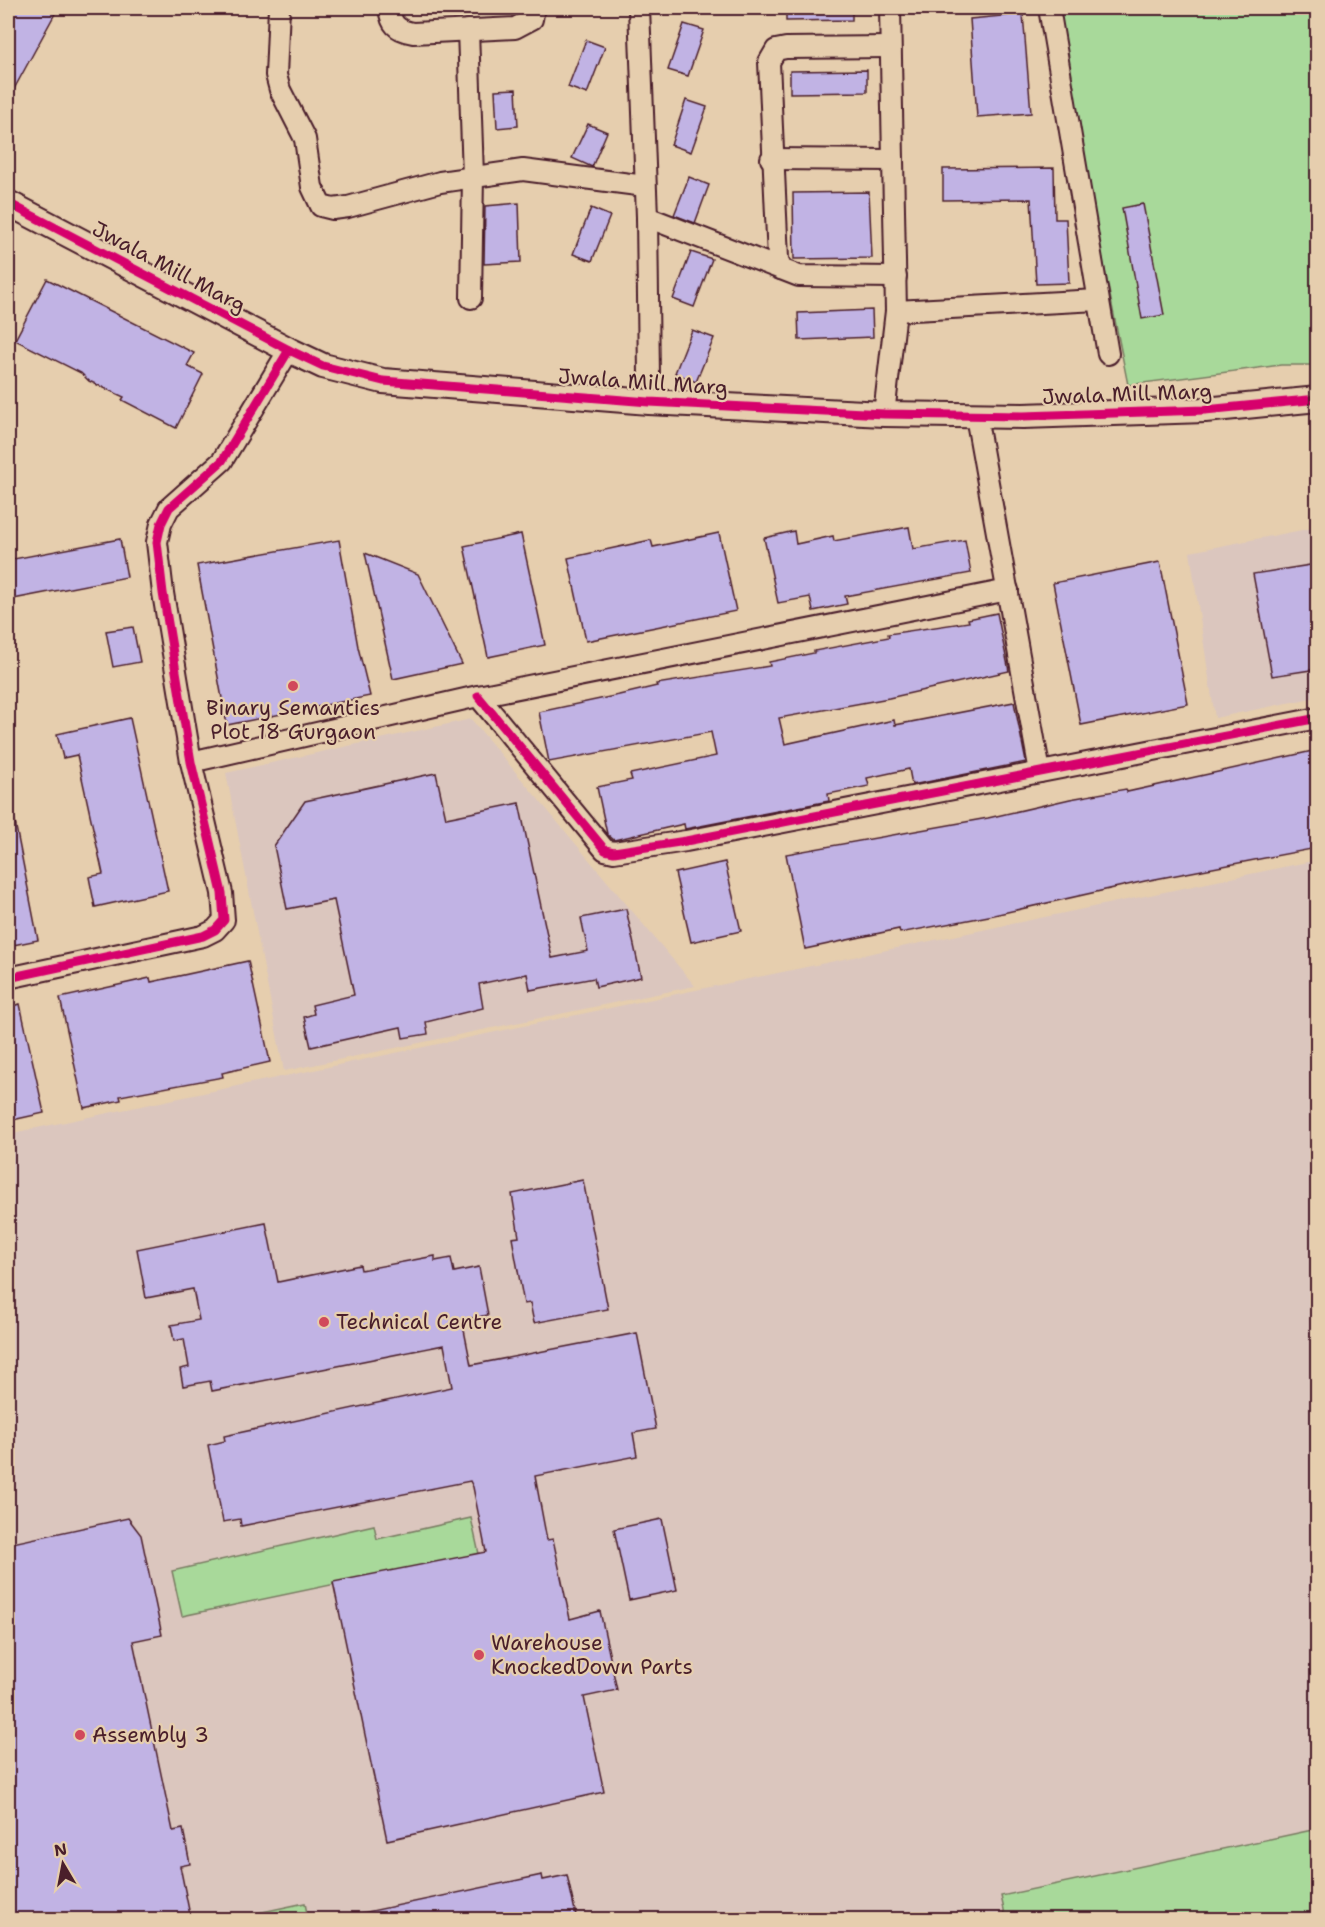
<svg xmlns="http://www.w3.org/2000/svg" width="1325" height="1927" viewBox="0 0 1325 1927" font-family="'Shantell Sans',sans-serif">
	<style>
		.built { fill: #dbc6be }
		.green { fill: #a8d99a; stroke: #797c62; stroke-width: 1.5 }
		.building { fill: #c1b3e4; stroke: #4a1f2b; stroke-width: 1.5 }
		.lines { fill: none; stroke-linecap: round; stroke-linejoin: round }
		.minor-casing { stroke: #4a1f2b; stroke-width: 24 }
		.tertiary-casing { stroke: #4a1f2b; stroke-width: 28 }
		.minor { stroke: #e6ceae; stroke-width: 20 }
		.tertiary { stroke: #e6ceae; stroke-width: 24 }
		.cycleway-casing { stroke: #e6ceae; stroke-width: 13 }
		.cycleway { stroke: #d6006c; stroke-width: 9 }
		.poi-dot { fill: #d1495b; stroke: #e6ceae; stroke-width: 2 }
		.labels { text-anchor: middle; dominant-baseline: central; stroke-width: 4.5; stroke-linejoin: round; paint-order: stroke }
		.street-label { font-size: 21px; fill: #4a1f2b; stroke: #e6ceae }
		.poi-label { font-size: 21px; fill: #4a1f2b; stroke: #e6ceae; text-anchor: start }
	</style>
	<rect width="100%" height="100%" fill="#e6ceae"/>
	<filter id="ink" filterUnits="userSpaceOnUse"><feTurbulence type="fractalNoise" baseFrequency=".0167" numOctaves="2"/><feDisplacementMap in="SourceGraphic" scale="12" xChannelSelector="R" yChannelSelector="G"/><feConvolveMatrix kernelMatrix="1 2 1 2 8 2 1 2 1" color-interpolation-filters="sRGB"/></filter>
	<g filter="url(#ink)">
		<g class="built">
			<polygon points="1317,527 1317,697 1215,718 1190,552"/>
			<polygon points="471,719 695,986 284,1071 226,773"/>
			<polygon points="1317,860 1317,1919 8,1919 8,1134"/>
		</g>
		<g class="green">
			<polygon points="1056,8 1317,8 1317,365 1281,365 1128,385 1080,146"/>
			<polygon points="471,1518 479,1554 182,1616 172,1571 374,1525 377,1539"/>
			<polygon points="1317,1829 1317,1919 1006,1919 1001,1896"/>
			<polygon points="305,1903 308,1919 243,1919 243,1916"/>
		</g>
		<g class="building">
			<polygon points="8,8 58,8 8,100"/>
			<polygon points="786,8 852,8 852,20 786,21"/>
			<polygon points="1023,14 1031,113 977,117 970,19"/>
			<polygon points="684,24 704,30 688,76 668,70"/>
			<polygon points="586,40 605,47 587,94 568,87"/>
			<polygon points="867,70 867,92 790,93 790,71"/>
			<polygon points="516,89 518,126 497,128 495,90"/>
			<polygon points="686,100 707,107 691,152 671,145"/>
			<polygon points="588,124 607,132 592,167 572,158"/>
			<polygon points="1054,168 1055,219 1066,219 1069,283 1036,284 1031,199 943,200 943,169"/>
			<polygon points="689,177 709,185 695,223 674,215"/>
			<polygon points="869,192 872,258 794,259 793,193"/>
			<polygon points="519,203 521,262 484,264 485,206"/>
			<polygon points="1143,204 1164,315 1142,319 1122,208"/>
			<polygon points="591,208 610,216 592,261 573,254"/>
			<polygon points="691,252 712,259 694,307 673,299"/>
			<polygon points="47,279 194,353 187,366 203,374 176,428 122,400 124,397 89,381 81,373 15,340"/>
			<polygon points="872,310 873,337 799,340 798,313"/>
			<polygon points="692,330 714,338 696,382 675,373"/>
			<polygon points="909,527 913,549 965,540 971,573 845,596 847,604 813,611 810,597 778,603 764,538 794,531 796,544 833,536 834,541"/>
			<polygon points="719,533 736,611 586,641 568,558 651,540 653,547"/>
			<polygon points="521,534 545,645 488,657 464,546"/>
			<polygon points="120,539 127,577 8,600 8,560"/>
			<polygon points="339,540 358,647 370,696 227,725 197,565"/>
			<polygon points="365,553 418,574 462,664 393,679"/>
			<polygon points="1160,562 1188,704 1081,725 1053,583"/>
			<polygon points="1317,564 1317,669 1272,676 1253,574"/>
			<polygon points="997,613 1009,671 889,698 779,718 785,744 894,720 895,725 1014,702 1026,762 912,785 909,769 867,778 869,786 828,794 829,801 685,829 684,824 614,840 607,834 597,787 632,780 630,774 716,756 711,732 549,762 539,712 619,695 657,686 656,684 770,666 769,662 814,653 814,651 889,637 888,634 969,622 968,619"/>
			<polygon points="133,627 140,662 113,667 106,631"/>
			<polygon points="130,718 168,891 95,907 89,877 103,874 77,755 63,758 57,734"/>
			<polygon points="1317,750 1317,848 1145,881 994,915 900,933 899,929 805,949 786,854 988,818 1070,799 1126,789 1127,792"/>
			<polygon points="436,773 446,818 519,803 552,958 588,951 581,918 626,909 641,977 596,987 594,978 530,990 527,974 479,984 483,1008 426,1022 428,1034 403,1038 401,1027 311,1047 304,1017 314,1014 312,1005 354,995 334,900 287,909 274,846 305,801"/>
			<polygon points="14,817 38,940 8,946 8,818"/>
			<polygon points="725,862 741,931 691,942 675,873"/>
			<polygon points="248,961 270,1062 222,1073 223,1077 120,1096 121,1100 84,1108 60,998 150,978 151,982"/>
			<polygon points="20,1004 44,1113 8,1121 8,1007"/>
			<polygon points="583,1180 608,1309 534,1323 530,1303 524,1304 512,1238 519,1237 512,1194"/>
			<polygon points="266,1223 278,1282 360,1265 361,1270 435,1256 435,1261 451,1258 454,1272 479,1267 488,1315 462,1320 471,1365 637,1333 656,1429 633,1433 637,1456 535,1476 547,1540 553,1539 570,1619 600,1611 617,1690 584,1697 604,1792 387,1840 333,1582 486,1552 473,1487 470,1481 241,1526 240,1519 223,1522 208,1445 225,1441 224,1436 452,1387 444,1345 212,1391 210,1381 183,1386 180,1369 189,1367 184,1339 174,1341 171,1325 199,1320 193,1289 146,1298 137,1249"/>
			<polygon points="128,1518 141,1535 162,1635 133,1641 173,1831 183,1829 190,1864 180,1866 191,1920 8,1920 8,1544"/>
			<polygon points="662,1519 677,1590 629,1600 614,1529"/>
			<polygon points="542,1875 543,1880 567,1875 577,1920 363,1920 362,1913"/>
		</g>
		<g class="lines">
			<defs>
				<g id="minor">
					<polyline points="279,8 276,75 280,90 305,139 312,187 321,206 333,209 348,207 440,182 523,170 645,186"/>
					<path d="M389 8C391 24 396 30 413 33L515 28 532 19 534 8"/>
					<polyline points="639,8 647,217 649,375"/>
					<polyline points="1049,8 1108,354"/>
					<polyline points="468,30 473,176 471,298"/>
					<polyline points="890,47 786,48 776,50 769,62 778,259 781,269 799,276 896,277"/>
					<polyline points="771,159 892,160"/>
					<polyline points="647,217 781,269"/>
					<polyline points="896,311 1098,300"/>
					<polyline points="884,414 896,311 890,8"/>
					<polyline points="976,416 1040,772"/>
					<polyline points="478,696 605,850 614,852 686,841 1318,718"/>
					<polyline points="191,762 478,696 1008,590"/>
					<polyline points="8,978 203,936 215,930 224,920 222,893 191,762 163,593 157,542 161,524 169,508 222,461 289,350"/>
				</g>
				<polyline id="tertiary" points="8,203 289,350 323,366 383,381 649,402 884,414 1023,416 1205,410 1318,399"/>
			</defs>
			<use href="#minor" class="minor-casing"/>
			<use href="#tertiary" class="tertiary-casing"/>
			<use href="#minor" class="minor"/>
			<use href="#tertiary" class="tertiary"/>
			<defs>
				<g id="cycleway">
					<polyline points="8,203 289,350 323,366 383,381 649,402 884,414 1023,416 1205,410 1318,399"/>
					<polyline points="478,696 605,850 614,852 686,841 1318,718"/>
					<polyline points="8,978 203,936 215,930 224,920 222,893 191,762 163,593 157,542 161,524 169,508 222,461 289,350"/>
				</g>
			</defs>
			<use href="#cycleway" class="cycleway-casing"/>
			<use href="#cycleway" class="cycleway"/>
		</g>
	</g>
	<g class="poi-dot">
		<circle cx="293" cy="686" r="6"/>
		<circle cx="324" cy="1322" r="6"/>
		<circle cx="479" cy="1655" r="6"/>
		<circle cx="80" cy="1735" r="6"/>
	</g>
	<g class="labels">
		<g class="street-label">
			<text transform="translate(169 267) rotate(28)">Jwala Mill Marg</text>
			<text transform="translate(643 382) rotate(4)">Jwala Mill Marg</text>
			<text transform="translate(1127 394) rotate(-2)">Jwala Mill Marg</text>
		</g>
		<g class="poi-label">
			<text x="293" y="708" text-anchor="middle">Binary Semantics<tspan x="293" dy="24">Plot 18 Gurgaon</tspan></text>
			<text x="336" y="1322">Technical Centre</text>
			<text x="491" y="1643">Warehouse<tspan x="491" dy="24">KnockedDown Parts</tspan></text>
			<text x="92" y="1735">Assembly 3</text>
		</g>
	</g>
	<rect width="1325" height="1927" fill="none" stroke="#e6ceae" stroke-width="30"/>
	<rect x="15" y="15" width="1295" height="1897" fill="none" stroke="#4a1f2b" stroke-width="2" filter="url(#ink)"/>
	<g transform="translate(63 1864) rotate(350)" stroke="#e6ceae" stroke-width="4.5" paint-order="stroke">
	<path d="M0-4.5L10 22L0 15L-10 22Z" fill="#4a1f2b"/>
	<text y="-9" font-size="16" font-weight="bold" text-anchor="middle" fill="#4a1f2b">N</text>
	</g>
</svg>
